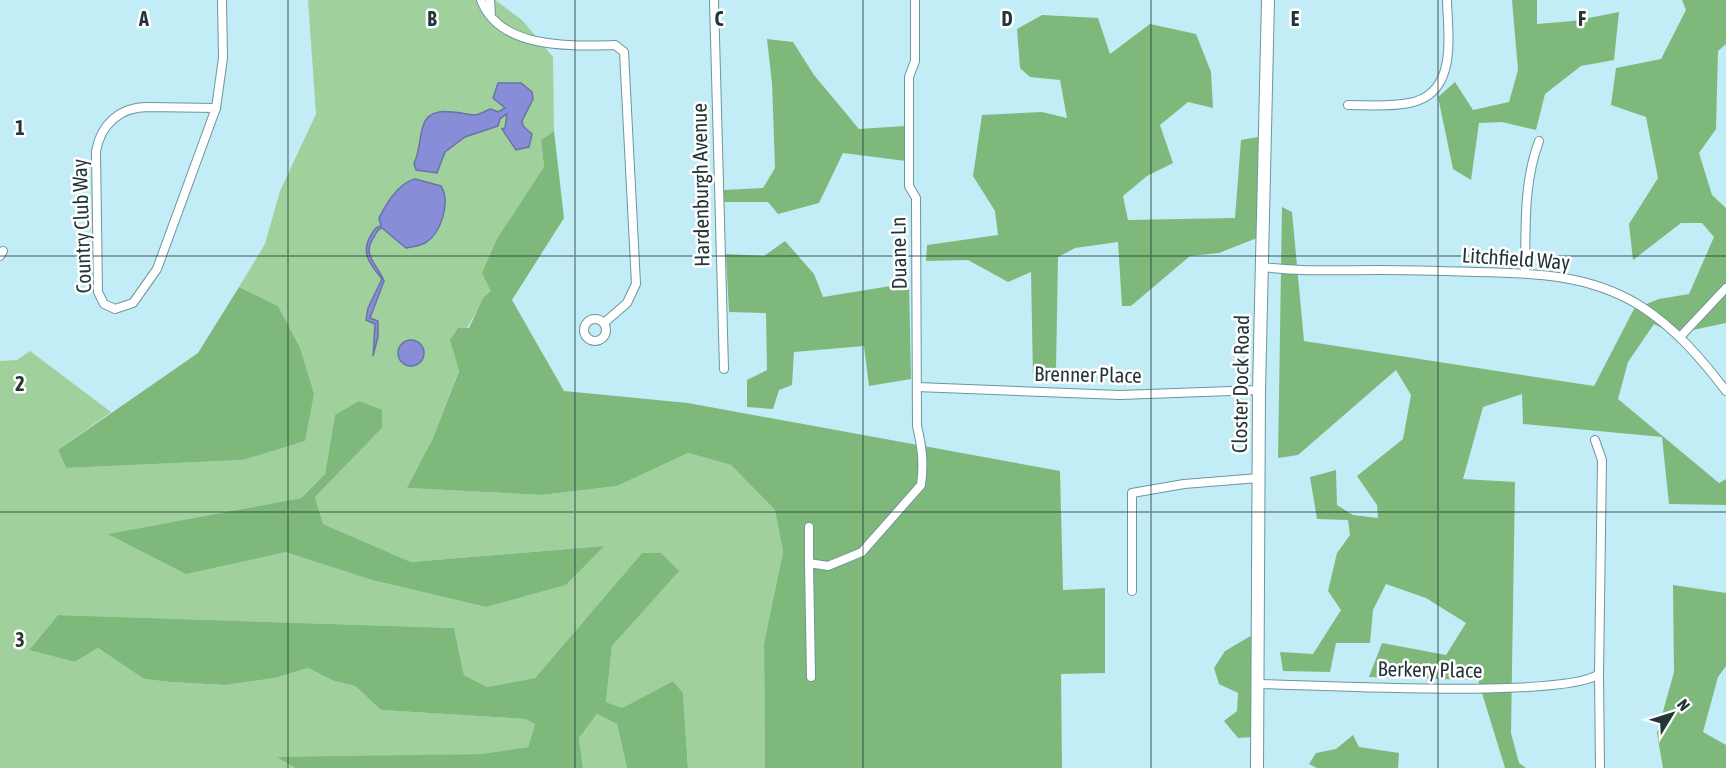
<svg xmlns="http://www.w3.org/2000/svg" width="1726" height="768" viewBox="0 0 1726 768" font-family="'Asap Condensed',sans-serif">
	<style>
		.green { fill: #a0d19d; fill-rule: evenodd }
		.forest { fill: #7eb97b }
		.water { fill: #878dd6; stroke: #6a73a7; stroke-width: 1.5 }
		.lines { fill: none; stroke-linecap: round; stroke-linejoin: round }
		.street-casing { stroke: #6d969e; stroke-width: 10 }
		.primary-casing { stroke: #6d969e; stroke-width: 14 }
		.street { stroke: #fff; stroke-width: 8 }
		.primary { stroke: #fff; stroke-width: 12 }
		.grid { fill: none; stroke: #253639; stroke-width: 1.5; stroke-opacity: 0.55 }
		.labels { text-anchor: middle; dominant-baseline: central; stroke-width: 5; stroke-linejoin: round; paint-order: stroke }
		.street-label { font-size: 21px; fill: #253639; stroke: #fff }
		.grid-label { font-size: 20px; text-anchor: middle; font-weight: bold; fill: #253639; stroke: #fff; stroke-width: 5; stroke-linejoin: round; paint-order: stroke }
	</style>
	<rect width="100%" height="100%" fill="#c2edf6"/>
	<g class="green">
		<path d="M308 0H495L522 20 553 57 554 131 541 140 544 167 491 291C476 308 467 331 453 351L459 370 432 440 408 488 542 495 617 486 688 453 731 465 775 510 783 552 764 643 765 768H688L683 693 673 681 622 708 606 702 612 646 678 571 661 554 642 553 535 678 487 687 464 675 454 628 58 615 29 650 75 662 98 648 144 679 170 682 225 685 275 678 308 668 334 681 355 686 381 710 525 719 535 724 528 747 481 754 279 758 295 768H0V361L17 360 30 351 111 412 58 450 66 468 243 460 305 441 278 306 239 287 265 244 280 191 316 114ZM335 415 382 428 315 497 323 524 411 562 603 546 566 585 486 607 372 580 285 552 109 534 301 498 325 474Z"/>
		<polygon points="597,714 617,724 627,768 583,768 579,738"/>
	</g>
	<g class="forest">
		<polygon points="1512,0 1537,0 1537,24 1573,21 1619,12 1614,60 1581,66 1545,94 1536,130 1502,122 1479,123 1471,180 1453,169 1438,97 1455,82 1473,110 1509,102 1518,70"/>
		<polygon points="1682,0 1726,0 1726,44 1718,51 1716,129 1699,153 1712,195 1726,208 1726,323 1674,334 1654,324 1628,362 1618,399 1719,483 1726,479 1726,505 1669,504 1662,437 1523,424 1522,394 1483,407 1463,479 1515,482 1511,733 1519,763 1526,768 1505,768 1478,680 1369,677 1382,643 1446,655 1466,623 1426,598 1386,584 1373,610 1370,643 1336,643 1330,672 1283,671 1280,652 1313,654 1341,610 1328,591 1337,553 1350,535 1348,520 1317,519 1310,477 1336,470 1337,505 1353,515 1378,518 1377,505 1357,476 1403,439 1411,395 1396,370 1298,455 1278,458 1282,207 1292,212 1304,341 1594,386 1634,309 1659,299 1689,294 1714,237 1702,223 1681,223 1633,260 1629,224 1658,178 1646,117 1611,105 1616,68 1661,59 1686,10"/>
		<polygon points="1042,15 1098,18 1110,54 1150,24 1196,34 1211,72 1213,108 1188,102 1160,125 1173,163 1147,176 1123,196 1128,220 1235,218 1241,140 1258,137 1257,238 1219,253 1190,256 1131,306 1122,306 1118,242 1075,248 1058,257 1056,370 1033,379 1031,272 1008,282 968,260 926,261 927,245 998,235 995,211 973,176 982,115 1042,112 1067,118 1060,80 1030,77 1020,68 1017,29"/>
		<polygon points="767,39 793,42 814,75 859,129 905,126 906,161 843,153 819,203 778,214 768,202 723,202 724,190 763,188 775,168 772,83"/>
		<polygon points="554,131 564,218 512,300 564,391 688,403 1060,471 1063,590 1105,588 1105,673 1061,674 1062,768 765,768 764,643 783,552 775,510 731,465 688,453 617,486 542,495 407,488 432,440 459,371 450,340 458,328 469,328 483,298 491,291 482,273 497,239 544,167 541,140"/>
		<polygon points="785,241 814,274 823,297 909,283 911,379 869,386 864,346 794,352 792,385 779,390 773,409 747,407 747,380 767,370 766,313 729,312 726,254 764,256"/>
		<polygon points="239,287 278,306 300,348 314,394 305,441 243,460 66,468 58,450 198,353"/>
		<polygon points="359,401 382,410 382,428 315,497 323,524 411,562 604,546 566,585 486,607 372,580 285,552 186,574 108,534 301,498 325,474 335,415"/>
		<polygon points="642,553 661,553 679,571 612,646 606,702 622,708 673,681 683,693 688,768 627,768 617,724 597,714 579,738 583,768 295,768 277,757 481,754 528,747 535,724 525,719 381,710 355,686 334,681 308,668 275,678 225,685 170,682 144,679 98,648 75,662 29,650 58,615 454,628 464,675 487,687 535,678"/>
		<polygon points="1673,585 1726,593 1726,666 1718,677 1703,732 1726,745 1726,768 1663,768 1657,733 1674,672"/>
		<polygon points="1254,634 1253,737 1238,738 1224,721 1237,711 1238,693 1219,684 1214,668 1225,651"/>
		<polygon points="1353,735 1359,747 1399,753 1398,768 1317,768 1309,764 1316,753 1336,749"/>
	</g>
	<g class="water">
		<path d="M498 83H521L532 92 533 99 522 121 523 126 532 134 529 147 516 150 502 129 505 128 507 114 500 119 498 126 465 137 445 152 437 173 416 170 414 163C420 151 419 139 423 126 429 103 459 114 474 115 481 115 486 110 491 109L498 112 505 108 493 98Z"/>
		<path d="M415 179 441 186C451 202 441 234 425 243 419 246 412 247 406 248L382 228C379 228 377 231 374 237 361 255 378 265 384 281L370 318 378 321V337L373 356 375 324 366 320 368 308 382 279C370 264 360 253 371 235 374 230 375 227 381 226L379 218C386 204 399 183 415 179Z"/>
		<circle cx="411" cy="353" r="13"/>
	</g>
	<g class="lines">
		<defs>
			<g id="street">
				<path d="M481 0C500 50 572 46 615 45L624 52 636 284 627 303 604 323"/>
				<polyline points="490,0 491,15"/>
				<polyline points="714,0 724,369"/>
				<path d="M1348 105C1368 105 1390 107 1409 103 1458 94 1448 37 1447 0"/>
				<path d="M148 107 216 108 157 269 133 303 115 309 104 304 98 292 96 151C101 124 120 107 148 107Z"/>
				<polyline points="216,108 223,58 222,0"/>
				<polyline points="0,256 3,251"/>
				<path d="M1262 267C1303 272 1339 270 1380 270 1412 270 1444 271 1476 272 1533 273 1588 274 1639 305 1674 327 1701 358 1726 391"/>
				<path d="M1525 273C1526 228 1523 184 1539 141"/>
				<circle cx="595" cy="330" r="11"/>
				<polyline points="1680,337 1726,288"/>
				<polyline points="917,387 1120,395 1259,390"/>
				<polyline points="809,527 809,563"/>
				<polyline points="1132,591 1132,493 1184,484 1259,478"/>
				<polyline points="1599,674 1600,768"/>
				<path d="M811 677 809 563 828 566 862 552 921 485C924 463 922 447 917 426L916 198 909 186V77L915 61V0"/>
				<path d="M1259 684C1315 685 1565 699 1599 674L1602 460 1595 440"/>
			</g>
			<polyline id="primary" points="1257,768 1259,390 1268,0"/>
		</defs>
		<use href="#street" class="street-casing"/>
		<use href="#primary" class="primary-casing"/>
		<use href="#street" class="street"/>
		<use href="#primary" class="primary"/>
	</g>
	<path class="grid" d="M288 0V768M575 0V768M863 0V768M1151 0V768M1438 0V768M0 256H1726M0 512H1726"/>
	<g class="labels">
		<g class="street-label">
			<text transform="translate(700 185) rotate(-91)">Hardenburgh Avenue</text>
			<text transform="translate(81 226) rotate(-92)">Country Club Way</text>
			<text transform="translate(898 253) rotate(-91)">Duane Ln</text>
			<text transform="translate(1516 258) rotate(4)">Litchfield Way</text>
			<text transform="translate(1088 374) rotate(1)">Brenner Place</text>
			<text transform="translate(1240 384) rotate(-89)">Closter Dock Road</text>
			<text transform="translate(1430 669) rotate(1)">Berkery Place</text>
		</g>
	</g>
	<g class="grid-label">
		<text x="144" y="26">A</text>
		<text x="432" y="26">B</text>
		<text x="719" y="26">C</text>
		<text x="1007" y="26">D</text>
		<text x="1295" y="26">E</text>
		<text x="1582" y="26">F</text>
		<text x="20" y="135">1</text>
		<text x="20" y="391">2</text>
		<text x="20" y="647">3</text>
	</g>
	<g transform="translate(1672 714) rotate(52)" stroke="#ffffff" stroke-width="4.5" paint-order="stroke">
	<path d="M0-4.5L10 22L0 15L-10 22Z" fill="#253639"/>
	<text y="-9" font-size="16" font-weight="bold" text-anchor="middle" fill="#253639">N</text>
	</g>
</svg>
